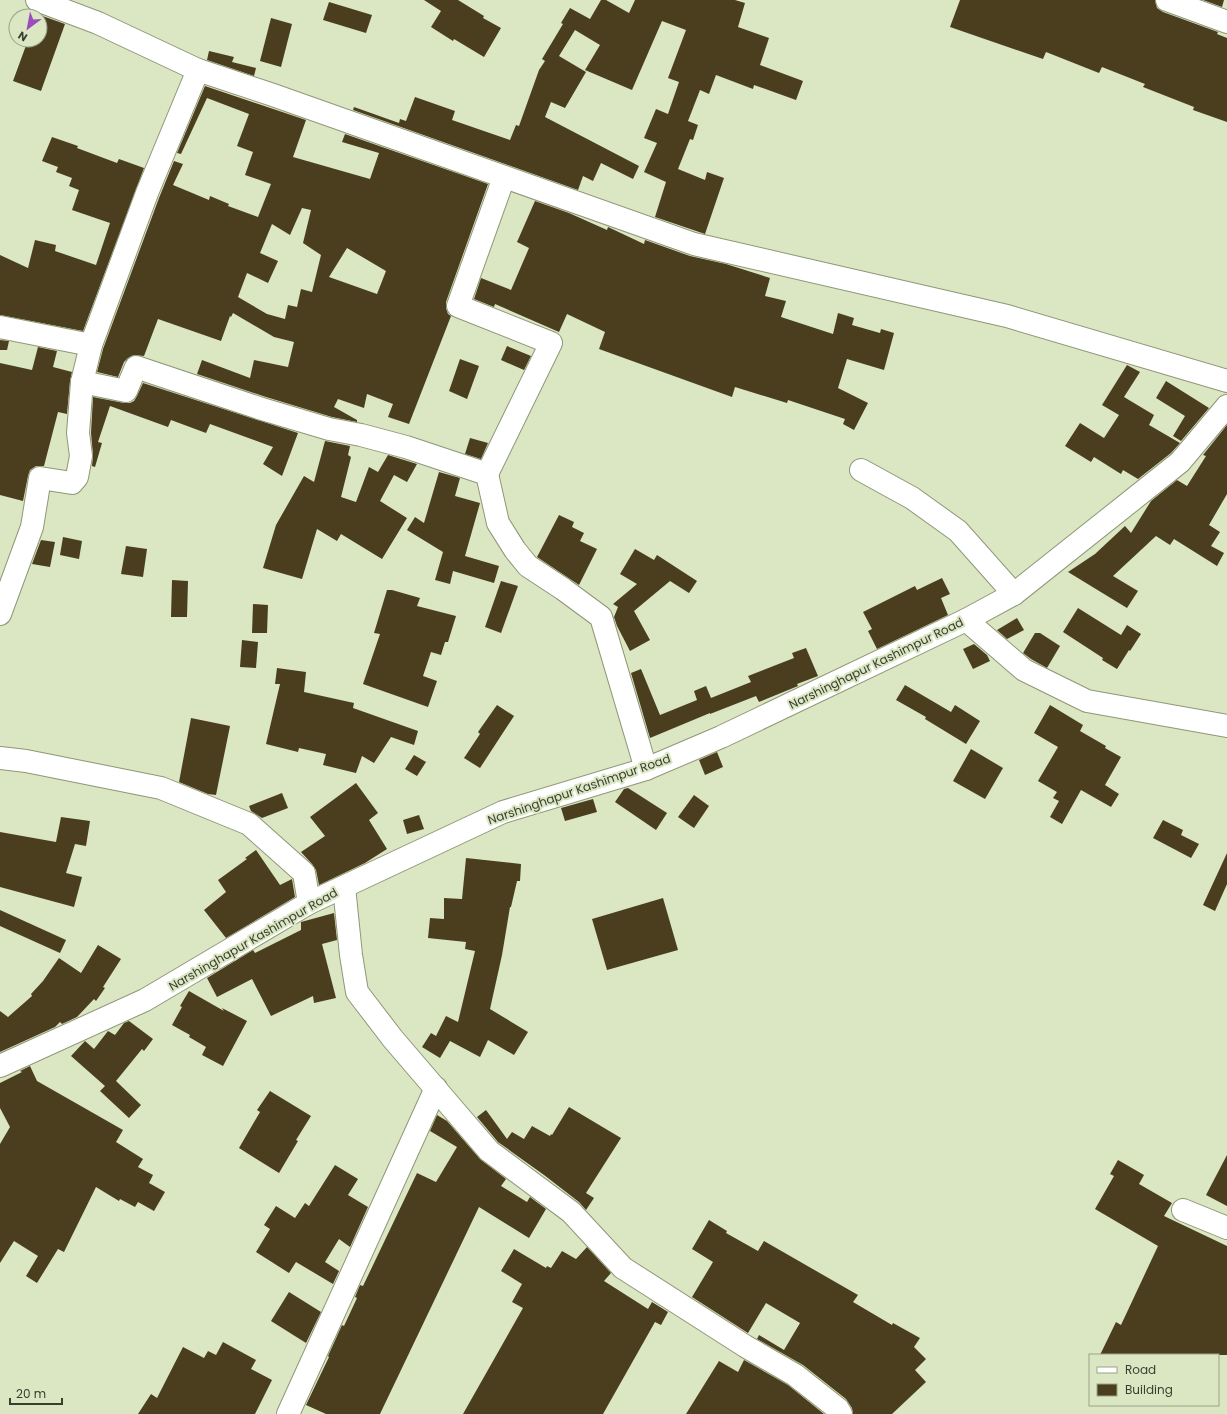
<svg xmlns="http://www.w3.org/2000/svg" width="1227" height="1414" viewBox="0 0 1227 1414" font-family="Poppins,sans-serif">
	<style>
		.building { fill: #4a3e1f; fill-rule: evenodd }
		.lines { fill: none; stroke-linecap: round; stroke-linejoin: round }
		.minor-casing { stroke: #8e9777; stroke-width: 24 }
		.minor { stroke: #fff; stroke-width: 22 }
		.labels { text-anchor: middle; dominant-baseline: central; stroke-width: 4; stroke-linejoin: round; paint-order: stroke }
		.street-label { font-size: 12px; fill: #3a3e31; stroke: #dbe6c3 }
	</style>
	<rect width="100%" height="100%" fill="#dbe6c3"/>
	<g class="building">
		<polygon points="424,0 458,0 484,16 483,18 501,28 484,57 454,39 453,41 431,27 441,11"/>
		<polygon points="601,0 606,0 629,13 635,0 735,0 745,3 738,27 769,38 760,65 803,81 796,100 754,85 753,89 716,75 709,94 700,90 688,121 698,125 693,140 690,139 678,169 705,180 707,172 724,178 705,234 655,217 666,182 644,172 657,143 644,138 656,109 668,114 679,82 668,78 686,30 662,21 632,90 585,70 600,45 575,30 559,56 586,72 565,108 551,102 545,117 639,166 633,179 601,163 593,181 583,176 578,190 353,110 354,107 399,123 400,119 406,121 415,97 455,111 452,120 510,140 516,125 519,126 539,70 545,61 542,59 563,24 561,23 570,8 590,19"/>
		<polygon points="960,0 1155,0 1157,8 1163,12 1218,32 1217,34 1227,38 1227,122 1193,110 1194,107 1143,87 1145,84 1102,67 1099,73 1046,52 1043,59 950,27"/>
		<polygon points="1203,0 1224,0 1222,7"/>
		<polygon points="329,2 372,15 366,33 323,20"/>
		<polygon points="37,14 65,24 41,91 13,81 28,40 40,40 40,16 36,16"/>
		<polygon points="271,18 292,24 281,67 260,61"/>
		<polygon points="209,51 234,57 232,62 256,68 254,76 207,60"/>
		<path d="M205 86 306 120 293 157 370 179 379 153 342 142 345 134 488 184 446 302V308L448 314 451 316 409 424 388 417 393 404 367 394 364 408 338 399 334 407 357 420V422L332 417 266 397 197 374 202 360 250 378 254 360 288 367 294 342 274 337 233 313 231 317 230 316 221 341 158 319 144 356 134 355 128 358 124 362 118 377 97 372 103 349 159 198 174 161 183 164 173 185 209 200 210 196 229 204 228 206 258 217 271 184 245 175 253 152 237 146 249 114 207 98 181 154 177 153ZM302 208 311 210 303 243 321 255 312 292 301 289 297 307 288 305 285 319 267 314 238 297 247 273 268 283 278 261 260 253 272 224 290 235ZM347 248 386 271 377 294 329 277Z"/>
		<polygon points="52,137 78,146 77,148 117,163 119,159 144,168 83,331 0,315 0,255 28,268 35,240 56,245 55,251 96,265 110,223 72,210 79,190 69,186 72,178 56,172 58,167 42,161"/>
		<polygon points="535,201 569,213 607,230 608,227 644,244 645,240 690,256 726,264 770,278 765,296 786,301 781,317 833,334 838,313 854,318 852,325 880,333 881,329 894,333 884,370 847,359 838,388 868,403 854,430 843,424 845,419 788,400 787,403 735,387 732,397 599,349 605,332 567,314 559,332 495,304 494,307 474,299 481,278 511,290 529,248 517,242"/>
		<polygon points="0,340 9,341 7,350 0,350"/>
		<polygon points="507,346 531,356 524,370 501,360"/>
		<polygon points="38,347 57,351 53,367 72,372 70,381 67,414 58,412 44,466 36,466 30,470 28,476 23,501 0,495 0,363 32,370"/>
		<polygon points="460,359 479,366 467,399 449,391"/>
		<polygon points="1127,365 1140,372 1124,397 1154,415 1149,425 1180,443 1171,453 1138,479 1123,470 1121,474 1094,457 1091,462 1065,446 1080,423 1104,438 1119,415 1102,405"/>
		<polygon points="1166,381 1209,408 1181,441 1173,436 1185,416 1156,398"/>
		<polygon points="143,383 298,433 282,476 263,464 273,447 210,424 206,433 171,420 168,427 110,406 98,442 102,443 95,467 92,466 93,455 91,433 93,397 124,403 130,403 134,401 137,396"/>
		<polygon points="1227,425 1227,494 1209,525 1220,532 1211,546 1224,553 1217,566 1174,539 1170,545 1156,536 1113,576 1138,591 1127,608 1068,572 1095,554 1125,526 1131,533 1151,501 1177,480 1187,486 1206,456 1203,455"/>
		<polygon points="470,438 488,443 481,459 465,454"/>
		<polygon points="325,441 350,446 348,455 351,457 341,497 356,502 369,467 378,472 388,455 417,464 407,482 394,475 380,501 407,518 382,559 341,534 337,541 317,529 302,579 263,568 276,525 304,476 314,482"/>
		<polygon points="439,472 460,478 455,496 480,503 465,556 499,566 494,583 453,571 450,584 435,580 443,552 407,530 415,517 424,523"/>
		<polygon points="559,515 574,522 572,527 584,533 580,541 597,549 579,585 537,557"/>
		<polygon points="63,537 82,541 79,559 60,555"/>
		<polygon points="41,540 55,542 50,567 32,564"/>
		<polygon points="126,546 147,549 143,577 121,574"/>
		<polygon points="635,549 654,560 657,555 697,581 689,593 670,581 634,611 650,640 630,651 617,626 614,617 618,607 613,604 637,584 620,574"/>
		<polygon points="942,578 950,594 941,598 948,615 877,649 868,631 872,629 863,612 915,586 917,590"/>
		<polygon points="172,580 188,581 187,617 171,617"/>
		<polygon points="501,581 518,586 501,633 485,627"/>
		<polygon points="387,590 392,590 420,598 417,606 456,616 448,642 445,642 441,655 431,652 423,676 437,681 428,707 363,684 380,634 374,633"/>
		<polygon points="253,604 268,605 267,633 252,633"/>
		<polygon points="1078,608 1121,635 1127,625 1141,634 1130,651 1129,650 1117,669 1102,660 1103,658 1063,632"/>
		<polygon points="1017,618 1024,630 1007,639 997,630"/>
		<polygon points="1035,633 1040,633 1060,646 1047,668 1031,659 1023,653"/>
		<polygon points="242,640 258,642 256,668 240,667"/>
		<polygon points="974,644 987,655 990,661 973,669 963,649"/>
		<polygon points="806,648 818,676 797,684 798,686 759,702 756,696 710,714 710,713 650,738 631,673 641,669 660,715 697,700 694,691 706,686 711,698 751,682 748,676 794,658 792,653"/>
		<polygon points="277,668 306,672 304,692 354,703 353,708 418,731 414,745 391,737 374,763 362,756 356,773 323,765 326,754 299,748 298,752 266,744 280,684 275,684"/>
		<polygon points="905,685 951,712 955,705 980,721 966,744 925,719 926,717 896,700"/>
		<polygon points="497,705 514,716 480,768 464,758 480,734 478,732"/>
		<polygon points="1050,705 1083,725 1080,731 1106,746 1105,748 1121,757 1105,785 1119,794 1111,807 1081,790 1062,824 1050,817 1059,801 1053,798 1057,792 1038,781 1058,747 1034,733"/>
		<polygon points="191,718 230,726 216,795 208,794 179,782"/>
		<polygon points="971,749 1003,768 985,799 953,781"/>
		<polygon points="717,752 723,767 705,775 699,760"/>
		<polygon points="414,755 426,762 417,776 405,769"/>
		<polygon points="356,783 378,813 369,820 387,849 365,863 319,885 316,870 312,864 301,852 325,836 310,817"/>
		<polygon points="628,788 667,813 656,830 615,802 624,789"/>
		<polygon points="282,793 288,808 262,818 251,811 249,806"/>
		<polygon points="694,795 709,806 694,828 678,817"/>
		<polygon points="593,799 597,812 565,821 561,808"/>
		<polygon points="419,815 424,829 407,834 403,820"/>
		<polygon points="61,817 90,821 86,846 75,844 66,873 82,877 74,907 0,887 0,832 56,842"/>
		<polygon points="1163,820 1183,830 1181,835 1199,844 1191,858 1153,838"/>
		<polygon points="256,850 280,885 292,879 295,897 226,938 204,910 226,892 218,880 247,859 245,858"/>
		<polygon points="1227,853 1227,884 1215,911 1203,905"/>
		<polygon points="466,858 521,864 520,881 517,881 511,907 510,907 502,955 490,1009 528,1032 514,1055 488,1040 480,1057 450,1041 440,1058 422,1047 431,1033 436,1036 446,1016 458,1022 475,951 465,949 466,942 428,938 430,918 444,919 444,898 462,899"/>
		<polygon points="663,898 678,950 607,970 592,919"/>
		<polygon points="0,910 66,940 60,953 0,926"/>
		<polygon points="334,913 337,940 322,944 336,998 314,1003 313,996 271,1016 252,979 217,997 207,978 253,950 255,953 301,930 301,922"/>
		<polygon points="98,945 121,959 103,987 105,988 96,1001 94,999 77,1017 62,1024 60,1022 55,1027 0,1052 0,1011 8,1017 32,996 31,994 43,981 59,958 81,973"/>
		<polygon points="189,991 224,1011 222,1008 247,1021 223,1066 202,1055 206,1047 189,1037 190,1035 172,1025 182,1007 180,1006"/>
		<polygon points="129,1021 153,1039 144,1051 142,1049 116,1081 141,1105 129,1118 100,1091 105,1086 71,1056 85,1041 94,1049 108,1031 115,1035 124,1023"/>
		<polygon points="30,1066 37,1081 123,1130 116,1142 143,1159 138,1167 153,1175 149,1183 165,1192 154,1211 138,1202 135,1207 120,1199 119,1201 96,1187 64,1252 58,1249 37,1283 26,1276 38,1256 14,1241 0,1263 0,1144 10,1127 0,1108 0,1083 22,1072 20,1071"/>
		<polygon points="270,1091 311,1116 296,1140 298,1141 279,1173 239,1148 260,1112 257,1110"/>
		<polygon points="569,1107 621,1138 586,1193 594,1198 586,1210 579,1202 544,1175 498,1142 477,1117 486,1110 507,1139 512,1132 524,1139 532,1126 550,1136 551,1134 552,1135"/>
		<polygon points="437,1115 447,1121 480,1159 506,1179 501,1186 527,1202 530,1197 546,1209 529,1238 479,1207 380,1414 326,1414 306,1405 329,1357 328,1356 342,1325 344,1326 357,1298 355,1297 360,1285 363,1286 417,1173 436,1182 457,1147 430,1131"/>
		<polygon points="1227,1155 1227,1206 1206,1195"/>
		<polygon points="1118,1160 1144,1175 1139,1184 1172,1203 1164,1216 1227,1246 1227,1355 1100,1355 1116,1322 1121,1325 1158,1246 1095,1209 1114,1176 1110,1174"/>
		<polygon points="335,1165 358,1179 348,1195 368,1207 350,1247 339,1239 325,1262 339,1271 333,1284 296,1262 289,1273 256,1252 270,1229 264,1225 276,1206 295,1218 305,1203 309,1206"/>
		<polygon points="709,1220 727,1231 726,1233 758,1251 764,1241 858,1295 853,1302 892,1325 893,1323 920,1338 914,1347 926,1359 915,1370 926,1382 892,1414 853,1414 852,1408 846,1399 803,1365 757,1339 759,1335 784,1350 800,1323 766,1303 748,1333 692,1297 713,1262 692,1249"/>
		<polygon points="587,1247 611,1273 604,1281 648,1309 652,1302 668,1312 661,1325 655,1322 603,1414 463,1414 523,1308 512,1302 522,1284 501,1271 514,1249 546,1268 547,1266 551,1268 562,1251 576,1259"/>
		<polygon points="289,1292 321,1312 306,1343 271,1321"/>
		<polygon points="223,1342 256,1360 251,1369 272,1380 255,1414 138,1414 151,1394 157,1398 183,1347 204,1358 208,1351 216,1355"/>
		<polygon points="744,1360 788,1385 824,1414 686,1414 719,1361 738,1372"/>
	</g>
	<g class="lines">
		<defs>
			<g id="minor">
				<polyline points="37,0 98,23 198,70"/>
				<polyline points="1167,0 1227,22"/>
				<polyline points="0,327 91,345"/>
				<polyline points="82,382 126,391 136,367 262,409 329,429 361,435 406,447 487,474 498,523 515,550 528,566 563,589 601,617 646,769"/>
				<polyline points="861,470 912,498 958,531 1014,594"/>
				<polyline points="487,474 551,343 458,306 504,177"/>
				<polyline points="0,614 32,527 40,478 72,483 77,477 81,456 78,433 82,382 91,345 147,193 198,70 273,95 694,244 1007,316 1227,381"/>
				<polyline points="966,620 1024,670 1087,701 1227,726"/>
				<polyline points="0,758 26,761 161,788 249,824 304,873 309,903"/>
				<polyline points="344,887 351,955 357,992 393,1039 489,1151 571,1212 623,1268 745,1346 795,1375 838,1409 841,1414"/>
				<polyline points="0,1066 145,1000 309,903 503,812 646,769 721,737 966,620 1014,594 1180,462 1227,406"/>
				<polyline points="1183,1210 1227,1228"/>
				<polyline points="288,1414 436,1088"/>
			</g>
		</defs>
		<use href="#minor" class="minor-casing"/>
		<use href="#minor" class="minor"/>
	</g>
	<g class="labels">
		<g class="street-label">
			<text transform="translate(876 663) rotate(-26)">Narshinghapur Kashimpur Road</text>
			<text transform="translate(579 789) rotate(-19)">Narshinghapur Kashimpur Road</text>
			<text transform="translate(253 939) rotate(-30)">Narshinghapur Kashimpur Road</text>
		</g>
	</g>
	<rect x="1089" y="1354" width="130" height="52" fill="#dbe6c3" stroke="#9ba389"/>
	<rect x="1097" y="1367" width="20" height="6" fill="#ffffff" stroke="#9ba389"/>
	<text x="1125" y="1374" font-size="12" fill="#3a3e31">Road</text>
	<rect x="1097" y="1384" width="20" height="12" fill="#4a3e1f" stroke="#9ba389"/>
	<text x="1125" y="1394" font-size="12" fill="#3a3e31">Building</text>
	<g transform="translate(28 28) rotate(212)"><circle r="19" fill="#dbe6c3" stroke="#9ba389"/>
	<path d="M0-3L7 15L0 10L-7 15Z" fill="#9b4dbe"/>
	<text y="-6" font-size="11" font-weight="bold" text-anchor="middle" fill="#3a3e31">N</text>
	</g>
	<path d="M10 1398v6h52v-6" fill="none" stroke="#3a3e31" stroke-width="2"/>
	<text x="16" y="1398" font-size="12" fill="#3a3e31" stroke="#dbe6c3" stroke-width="3" paint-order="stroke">20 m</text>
</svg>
